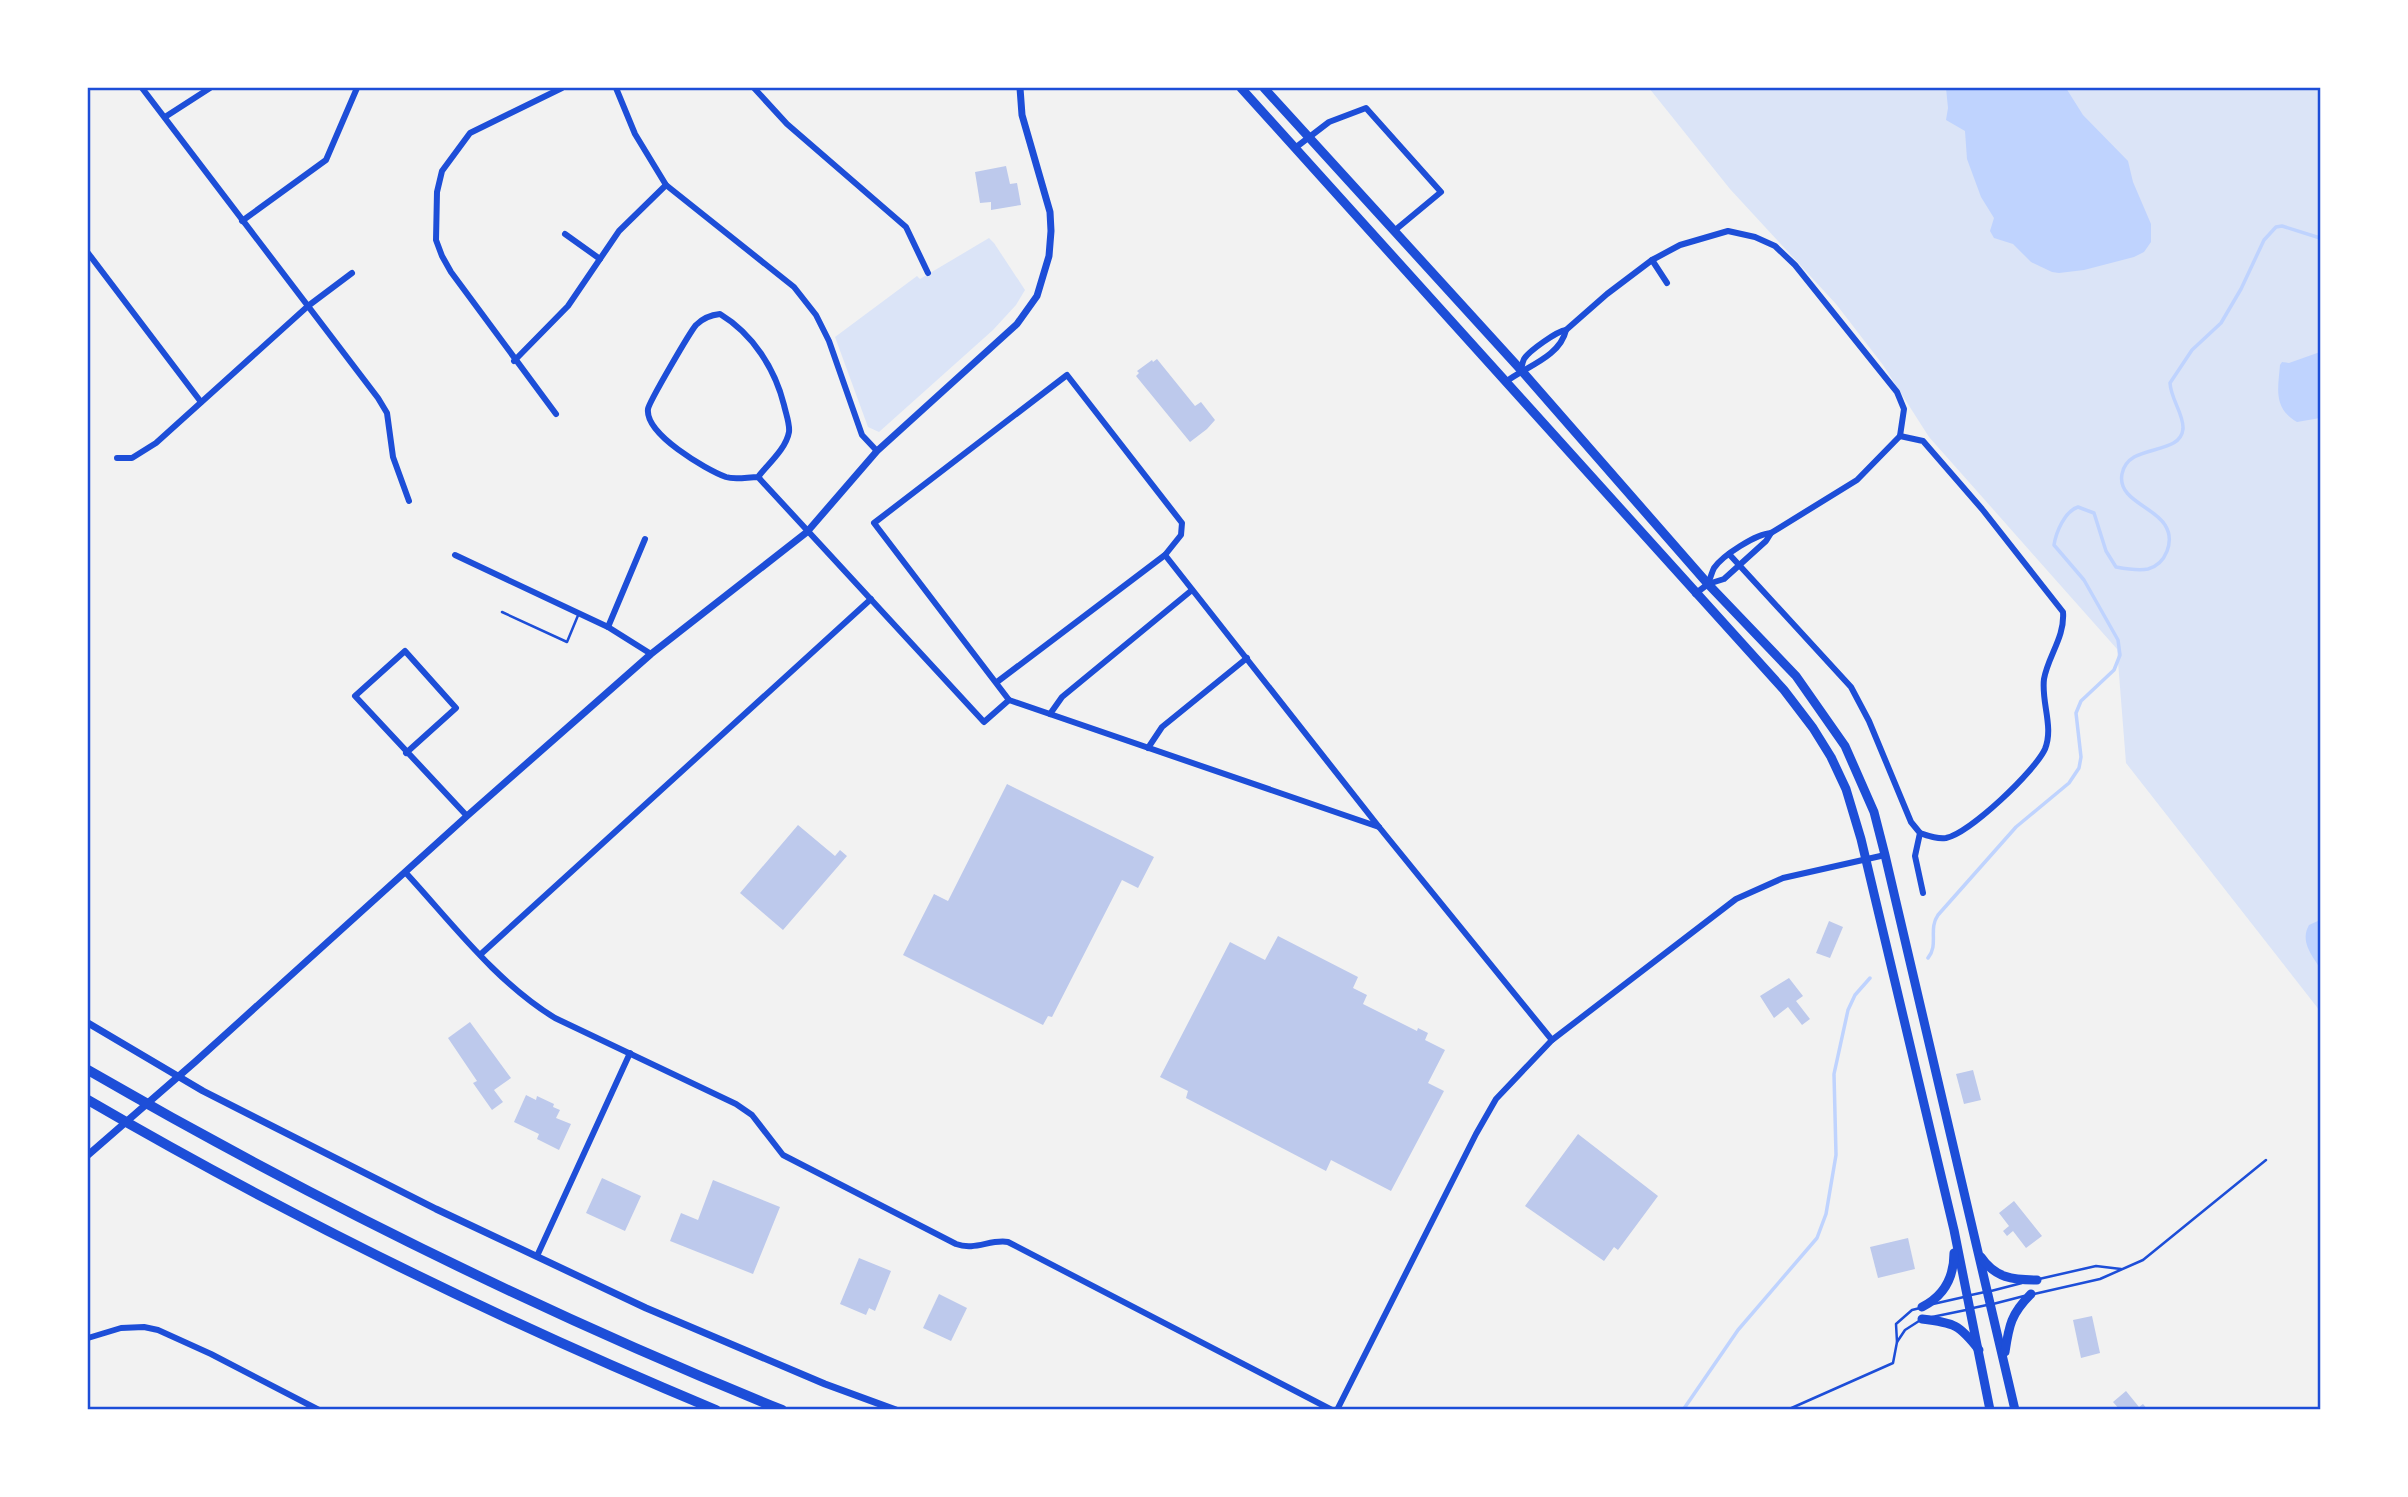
<svg xmlns="http://www.w3.org/2000/svg" width="2408" height="1497" viewBox="0 0 2408 1497" font-family="Montserrat,sans-serif">
	<style>
		.green { fill: #dbe4f7 }
		.water { fill: #bfd3fe }
		.lines { fill: none; stroke-linecap: round; stroke-linejoin: round }
		.stream { stroke: #bfd3fe; stroke-width: 3.5 }
		.building { fill: #bdc9ec }
		.service { stroke: #1d4ed8; stroke-width: 2.5 }
		.minor { stroke: #1d4ed8; stroke-width: 6 }
		.tertiary { stroke: #1d4ed8; stroke-width: 7 }
		.secondary { stroke: #1d4ed8; stroke-width: 9 }
		.motorway { stroke: #1d4ed8; stroke-width: 10 }
		.neatline { fill: none; stroke: #1d4ed8; stroke-width: 2.5 }
	</style>
	<rect width="100%" height="100%" fill="#f2f2f2"/>
	<g class="green">
		<polygon points="1649,88 2320,88 2320,1011 2126,763 2117,649 1929,437 1883,365 1836,304 1730,189"/>
		<polygon points="989,238 994,243 1025,290 1016,305 993,330 879,432 868,427 835,337 917,276 920,279"/>
	</g>
	<g class="water">
		<polygon points="1946,88 2066,88 2083,115 2128,161 2133,182 2151,224 2151,242 2144,252 2134,257 2084,270 2059,273 2052,272 2031,262 2013,244 1994,238 1990,231 1994,218 1981,197 1967,159 1965,131 1946,120 1948,108"/>
		<path d="M2320 352V418L2297 422C2273 408 2278 389 2280 365L2282 362 2289 363Z"/>
		<path d="M2320 920V968C2311 954 2300 941 2309 925Z"/>
	</g>
	<g class="lines">
		<g class="stream">
			<path d="M1928 958C1939 945 1928 929 1938 915L2016 827 2069 783 2079 768 2081 757 2076 713 2081 701 2114 670 2120 655 2118 640 2084 580 2054 545C2056 532 2065 511 2078 507L2094 513 2106 551 2116 567C2127 569 2138 571 2148 569 2166 564 2175 541 2165 525 2155 507 2117 500 2122 474 2128 442 2180 457 2183 429 2184 414 2171 400 2170 383L2192 350 2221 323 2241 289 2264 240 2276 227 2282 226 2320 238"/>
			<polyline points="1683,1410 1738,1330 1817,1238 1826,1214 1836,1155 1834,1074 1848,1010 1855,995 1870,978"/>
		</g>
	</g>
	<g class="building">
		<polygon points="1006,166 1010,184 1017,183 1021,205 991,210 991,202 980,203 975,172"/>
		<polygon points="1157,359 1195,406 1201,402 1215,420 1207,429 1190,442 1136,376 1139,373 1137,371 1152,360 1153,362"/>
		<polygon points="1007,784 1154,857 1138,888 1122,880 1052,1017 1048,1016 1043,1025 903,955 934,894 948,901"/>
		<polygon points="798,825 835,856 840,850 847,856 783,930 740,893"/>
		<polygon points="1829,921 1843,927 1830,958 1816,953"/>
		<polygon points="1278,936 1358,977 1353,988 1367,995 1363,1004 1417,1031 1418,1028 1428,1033 1425,1040 1445,1050 1428,1083 1444,1091 1391,1191 1331,1160 1326,1171 1186,1098 1188,1091 1160,1077 1230,942 1265,960"/>
		<polygon points="1789,978 1803,996 1796,1001 1810,1019 1802,1025 1788,1007 1774,1018 1760,996"/>
		<polygon points="470,1022 511,1078 494,1090 503,1102 492,1110 473,1083 477,1081 448,1038"/>
		<polygon points="1973,1070 1981,1100 1964,1104 1956,1074"/>
		<polygon points="526,1095 536,1100 537,1096 554,1104 553,1107 560,1110 556,1118 571,1124 559,1150 537,1139 539,1134 514,1122"/>
		<polygon points="1578,1134 1658,1196 1618,1250 1614,1247 1604,1261 1525,1206"/>
		<polygon points="602,1178 641,1196 625,1231 586,1213"/>
		<polygon points="713,1180 780,1207 753,1274 670,1241 681,1213 698,1220"/>
		<polygon points="2014,1201 2042,1236 2026,1248 2013,1231 2007,1236 2003,1231 2009,1226 1999,1213"/>
		<polygon points="1908,1238 1915,1269 1878,1278 1870,1247"/>
		<polygon points="859,1258 891,1271 875,1311 869,1308 866,1315 840,1304"/>
		<polygon points="939,1294 967,1308 951,1341 923,1328"/>
		<polygon points="2092,1316 2100,1353 2081,1358 2073,1320"/>
		<polygon points="2126,1391 2139,1407 2143,1404 2148,1410 2120,1410 2113,1402"/>
	</g>
	<g class="lines">
		<g class="service">
			<polyline points="502,612 567,642 579,613"/>
			<polyline points="2039,1279 2096,1266 2121,1269"/>
			<polyline points="1991,1291 2022,1283"/>
			<polyline points="2034,1294 2100,1279 2143,1260 2266,1160"/>
			<polyline points="1971,1295 1985,1292"/>
			<polyline points="1933,1304 1964,1297"/>
			<polyline points="1993,1304 2024,1296"/>
			<polyline points="1973,1308 1987,1305"/>
			<polyline points="1932,1317 1966,1310"/>
			<polyline points="1897,1342 1905,1330 1919,1321"/>
			<polyline points="1787,1410 1893,1363 1897,1342 1896,1324 1912,1310 1920,1308"/>
		</g>
		<g class="minor">
			<polyline points="142,88 378,398 387,413 393,457 409,501"/>
			<polyline points="616,88 635,134 666,185 794,287 816,315 829,341 862,435 877,451"/>
			<polyline points="754,88 787,124 906,227 928,273"/>
			<polyline points="165,117 210,88"/>
			<polyline points="1295,148 1329,122 1366,108 1441,192 1394,231"/>
			<polyline points="242,221 326,160 357,88"/>
			<polyline points="565,234 600,259"/>
			<polyline points="88,253 201,402"/>
			<polyline points="1652,260 1667,283"/>
			<polyline points="514,361 568,306 619,231 666,185"/>
			<path d="M1521 370C1522 367 1522 363 1524 359 1529 351 1557 331 1566 330L1607 294 1652 260 1680 245 1728 231 1755 237 1775 246 1795 265 1897 392 1904 409 1900 436 1857 480 1771 533C1756 534 1723 555 1714 568 1712 572 1710 579 1708 584"/>
			<path d="M1507 381C1525 367 1560 357 1566 330"/>
			<polyline points="556,414 451,272 442,256 436,240 437,192 442,171 470,133 562,88"/>
			<path d="M1900 436 1923 441 1982 509 2063 612C2065 637 2048 656 2044 679 2041 702 2054 727 2045 749 2035 771 1970 833 1946 838 1936 839 1929 836 1920 833"/>
			<polyline points="117,458 132,458 156,443 308,306 352,273"/>
			<path d="M758 477C748 477 735 480 726 477 705 469 645 434 648 409 649 402 690 332 696 325 703 318 710 315 720 314 753 334 775 369 784 405 786 414 790 424 789 432 786 449 768 464 758 477L984 722 1009 700"/>
			<polyline points="1729,554 1851,687 1869,721 1911,822 1920,833 1915,856 1923,893"/>
			<polyline points="455,555 608,627 651,654"/>
			<polyline points="1165,555 1379,827 1552,1040"/>
			<polyline points="1695,594 1708,584 1724,579 1766,541 1771,533"/>
			<polyline points="608,627 645,539"/>
			<polyline points="997,682 1165,555 1181,535 1182,523 1067,375 874,523 1009,700 1379,827"/>
			<polyline points="1050,714 1062,697 1192,590"/>
			<polyline points="1148,748 1162,727 1247,658"/>
			<polyline points="406,753 456,708 405,651 355,696 467,816"/>
			<path d="M406 873C452 923 496 982 555 1018L736 1104 752 1115 783 1155 956 1244C975 1251 990 1239 1008 1242L1332 1410"/>
			<polyline points="481,954 871,599"/>
			<polyline points="537,1256 630,1053"/>
			<polyline points="88,1338 121,1328 144,1327 158,1330 211,1354 319,1410"/>
			<polyline points="1337,1410 1476,1134 1496,1099 1552,1040 1736,899 1783,878 1885,855"/>
		</g>
		<g class="tertiary">
			<polyline points="88,1023 203,1091 436,1209 646,1308 825,1384 896,1410"/>
			<polyline points="88,1155 195,1062 467,816 651,654 807,532 877,451 1017,324 1037,296 1049,256 1051,231 1050,212 1022,115 1020,88"/>
		</g>
		<g class="secondary">
			<polyline points="1241,88 1784,690 1813,728 1831,757 1846,789 1861,839 1954,1230 1990,1410"/>
			<polyline points="1264,88 1521,370 1708,584 1796,676 1845,746 1874,812 1885,855 2015,1410"/>
			<path d="M1981 1257C1995 1278 2013 1280 2037 1280"/>
			<path d="M1922 1307C1944 1296 1954 1277 1954 1253"/>
			<path d="M1922 1319C1954 1323 1959 1324 1979 1350"/>
			<path d="M2005 1352C2009 1325 2011 1314 2031 1294"/>
		</g>
		<g class="motorway">
			<path d="M88 1070C311 1199 543 1313 782 1410"/>
			<path d="M88 1100C289 1217 500 1320 716 1410"/>
		</g>
	</g>
	<rect width="2408" height="1497" fill="none" stroke="#ffffff" stroke-width="178"/>
	<rect x="89" y="89" width="2230" height="1319" class="neatline"/>
</svg>
